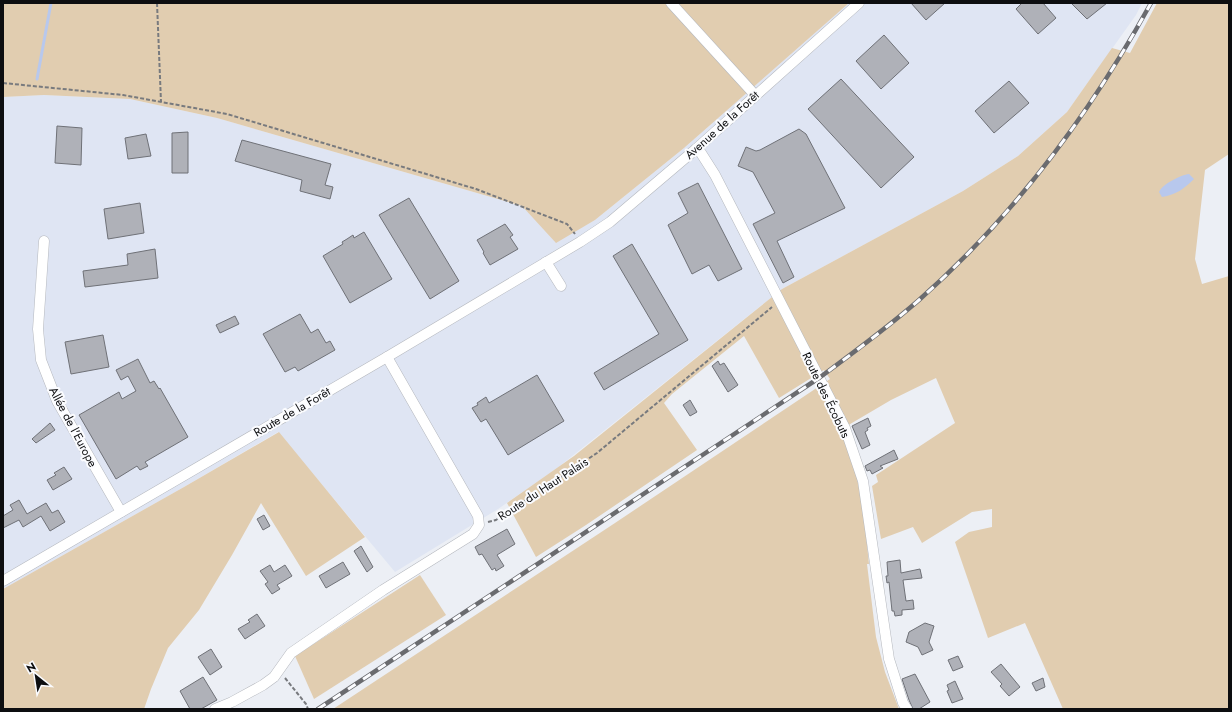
<svg xmlns="http://www.w3.org/2000/svg" width="1232" height="712" viewBox="0 0 1232 712" font-family="Jost,sans-serif">
	<style>
		.built { fill: #dfe5f3 }
		.green { fill: #e1cdb0 }
		.water { fill: #b8c8ed }
		.lines { fill: none; stroke-linecap: round; stroke-linejoin: round }
		.stream { stroke: #b8c8ed; stroke-width: 3 }
		.building { fill: #afb1b8; stroke: #6f7177 }
		.minor-casing { stroke: #b5b8be; stroke-width: 11 }
		.path { stroke: #787a7e; stroke-width: 2; stroke-dasharray: 4 2; stroke-linecap: butt }
		.minor { stroke: #fff; stroke-width: 10 }
		.rail-casing { stroke: #6a6b6f; stroke-width: 4.5 }
		.rail { stroke: #fbfcff; stroke-width: 3; stroke-dasharray: 9; stroke-linecap: butt }
		.labels { text-anchor: middle; dominant-baseline: central; stroke-width: 4; stroke-linejoin: round; paint-order: stroke }
		.street-label { font-size: 12px; fill: #0d0e10; stroke: #fbfcff }
	</style>
	<rect width="100%" height="100%" fill="#eceff5"/>
	<polygon class="built" points="849,3 1142,3 1136,15 1067,112 1018,156 963,191 782,289 556,469 498,509 395,572 278,432 184,487 3,589 3,97 44,95 130,99 217,118 522,206 556,242 595,220 684,148"/>
	<g class="green">
		<polygon points="3,3 849,3 684,148 595,220 556,243 522,206 217,118 130,99 44,95 3,97"/>
		<polygon points="1157,3 1229,3 1229,154 1205,170 1195,259 1202,284 1229,276 1229,709 1063,709 1025,623 988,638 955,542 969,532 992,527 992,509 972,512 922,543 913,527 881,539 872,486 878,482 876,475 955,423 936,378 891,400 840,430 854,465 863,506 869,564 867,564 876,637 885,672 899,709 333,709 615,523 830,379 824,370 779,398 744,336 672,394 664,403 697,450 586,525 536,557 507,503 574,456 782,289 963,191 1018,156 1067,112 1112,48 1130,53"/>
		<polygon points="279,432 365,537 306,576 261,503 232,555 199,610 168,648 151,689 144,709 3,709 3,589 184,487"/>
		<polygon points="420,575 446,615 314,699 295,656"/>
	</g>
	<path class="water" d="M1189 174 1194 179C1185 188 1176 195 1162 197L1159 192C1162 184 1181 175 1189 174Z"/>
	<g class="lines">
		<polyline class="stream" points="37,79 51,3"/>
	</g>
	<g class="building">
		<polygon points="911,3 945,3 926,20"/>
		<polygon points="1022,3 1043,3 1056,18 1038,34 1016,9"/>
		<polygon points="1071,3 1107,3 1087,19"/>
		<polygon points="884,35 909,63 881,89 856,61"/>
		<polygon points="841,79 914,157 881,188 808,109"/>
		<polygon points="1009,81 1029,103 994,133 975,111"/>
		<polygon points="57,126 82,128 81,165 55,163"/>
		<polygon points="799,129 806,134 845,208 777,241 794,277 783,283 753,224 775,213 753,172 738,166 746,147 756,151 760,150"/>
		<polygon points="188,132 188,173 172,173 172,133"/>
		<polygon points="146,134 151,156 128,159 125,138"/>
		<polygon points="242,140 331,164 325,185 333,187 330,199 300,191 302,180 235,161"/>
		<polygon points="698,183 742,269 718,281 709,265 692,274 668,225 688,213 678,193"/>
		<polygon points="409,198 459,281 430,299 379,215"/>
		<polygon points="140,203 144,233 108,239 104,209"/>
		<polygon points="505,224 513,235 510,237 518,249 490,265 483,253 484,252 477,240"/>
		<polygon points="364,232 392,279 350,303 323,256 343,244 342,242 347,239 353,235 354,238"/>
		<polygon points="632,244 688,340 604,390 594,373 659,334 613,256"/>
		<polygon points="155,249 158,278 85,287 83,271 128,265 127,254"/>
		<polygon points="300,314 311,333 318,329 326,343 330,341 335,350 298,371 295,367 285,372 263,334"/>
		<polygon points="235,316 239,324 220,333 216,325"/>
		<polygon points="103,335 109,367 71,374 65,342"/>
		<polygon points="138,359 150,383 154,381 159,389 160,388 188,437 145,462 148,466 140,470 137,466 116,479 79,415 119,392 122,399 136,391 128,376 121,380 116,370"/>
		<polygon points="718,361 720,365 724,363 738,385 728,392 712,366"/>
		<polygon points="537,375 564,421 508,455 486,419 481,422 472,408 478,405 477,403 486,397 489,403"/>
		<polygon points="690,400 697,412 690,416 683,405"/>
		<polygon points="868,418 871,426 867,428 868,430 865,432 870,445 862,449 852,426"/>
		<polygon points="50,423 55,430 36,443 32,439"/>
		<polygon points="894,450 898,459 880,466 883,468 872,474 870,470 867,471 865,466"/>
		<polygon points="64,467 72,479 53,490 47,480 56,475 54,473"/>
		<polygon points="19,500 27,514 46,503 52,513 58,510 65,522 50,531 41,516 23,527 19,520 3,528 3,516 13,510 10,505"/>
		<polygon points="264,515 270,526 263,530 257,519"/>
		<polygon points="507,529 515,544 497,555 504,566 496,571 495,568 492,570 482,554 479,555 475,547"/>
		<polygon points="361,546 373,567 367,572 354,551"/>
		<polygon points="900,560 901,573 920,569 922,578 903,580 906,601 913,600 914,609 902,610 902,615 895,616 894,611 892,611 889,582 887,583 886,576 888,576 887,562"/>
		<polygon points="343,562 350,574 326,588 319,576"/>
		<polygon points="270,565 274,572 285,565 292,576 277,585 280,589 272,594 265,584 268,582 260,571"/>
		<polygon points="257,614 265,626 245,639 238,629 250,622 248,620"/>
		<polygon points="925,623 934,626 929,642 933,650 922,655 918,647 906,642 909,632"/>
		<polygon points="211,649 222,667 210,675 198,657"/>
		<polygon points="958,656 963,667 953,671 948,660"/>
		<polygon points="1001,664 1020,687 1009,696 1000,686 1002,684 991,672"/>
		<polygon points="915,674 930,702 919,709 913,709 909,700 902,679"/>
		<polygon points="203,677 217,700 201,709 190,709 180,691"/>
		<polygon points="1043,678 1045,687 1036,691 1032,683"/>
		<polygon points="955,681 963,699 952,703 947,691 949,690 947,685"/>
	</g>
	<g class="lines">
		<defs>
			<g id="minor">
				<polyline points="671,3 755,95"/>
				<polyline points="696,149 701,153 715,175 845,428 863,481 889,659 903,703 907,709"/>
				<polyline points="44,241 38,329 41,360 57,401 121,512"/>
				<polyline points="546,262 561,286"/>
				<polyline points="3,581 387,357 580,242 610,222 696,149 859,3"/>
				<polyline points="215,709 232,702 263,685 274,677 291,653 383,590 473,534 479,525 478,516 387,357"/>
			</g>
		</defs>
		<use href="#minor" class="minor-casing"/>
		<g class="path">
			<polyline points="157,3 161,102"/>
			<polyline points="3,83 123,95 227,114 476,189 567,224 575,234"/>
			<polyline points="488,522 496,520 597,453 772,307"/>
			<polyline points="285,678 306,704 308,709"/>
		</g>
		<use href="#minor" class="minor"/>
		<defs>
			<path id="rail" d="M318 709 819 378C853 353 887 328 919 300 1014 216 1090 114 1151 3"/>
		</defs>
		<use href="#rail" class="rail-casing"/>
		<use href="#rail" class="rail"/>
	</g>
	<g class="labels">
		<g class="street-label">
			<text transform="translate(722 125) rotate(-42)">Avenue de la Forêt</text>
			<text transform="translate(826 395) rotate(64)">Route des Écobuts</text>
			<text transform="translate(292 412) rotate(-30)">Route de la Forêt</text>
			<text transform="translate(73 427) rotate(62)">Allée de l'Europe</text>
			<text transform="translate(543 489) rotate(-33)">Route du Haut Palais</text>
		</g>
	</g>
	<rect width="1232" height="712" fill="none" stroke="#0d0e10" stroke-width="8"/>
	<g transform="translate(36 676) rotate(330)" stroke="#fbfcff" stroke-width="3" paint-order="stroke">
	<path d="M0-3L7 15L0 10L-7 15Z" fill="#0d0e10"/>
	<text y="-6" font-size="11" font-weight="bold" text-anchor="middle" fill="#0d0e10">N</text>
	</g>
</svg>
